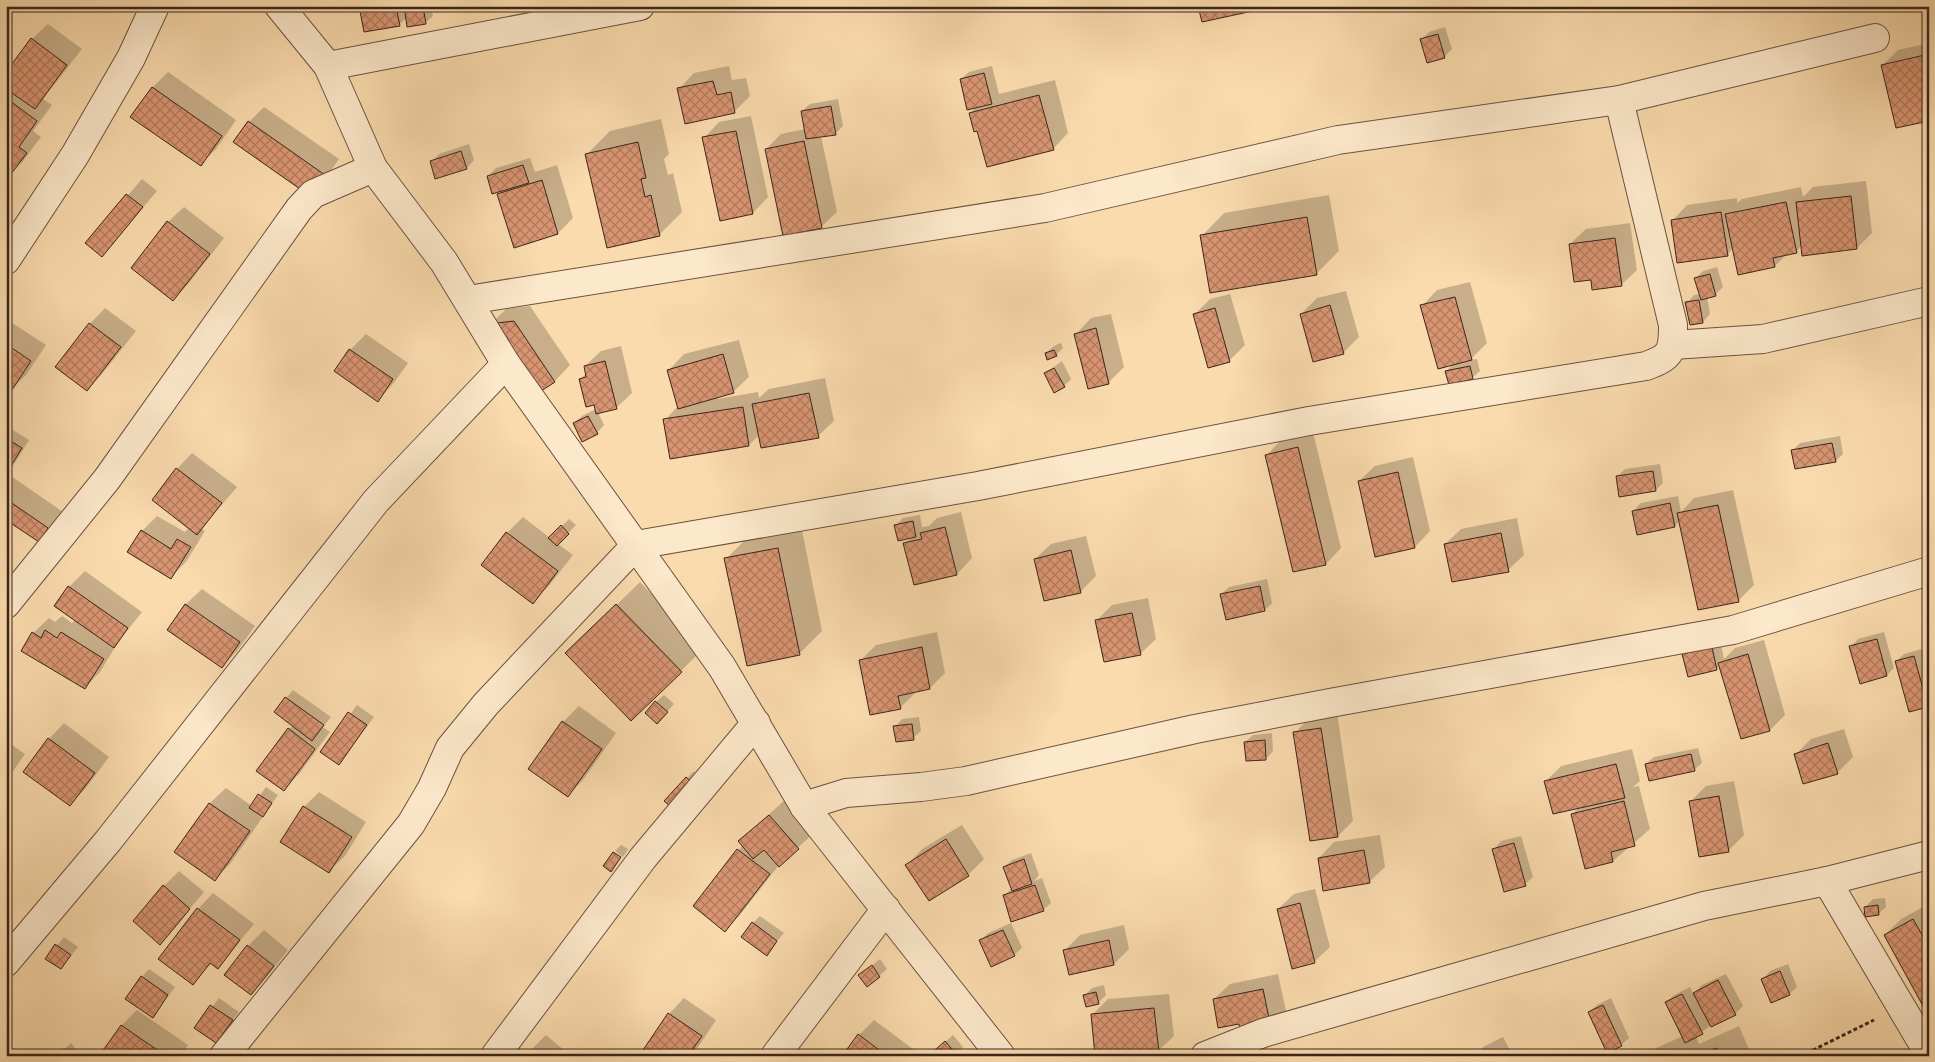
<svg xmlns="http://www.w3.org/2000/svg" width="1935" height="1062" viewBox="0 0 1935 1062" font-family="'Sorts Mill Goudy',serif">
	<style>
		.shadow { fill: #0003 }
		.building { fill: url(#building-cross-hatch); stroke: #3b251d }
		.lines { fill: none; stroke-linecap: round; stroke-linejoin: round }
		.minor-casing { stroke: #6b5241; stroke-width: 30 }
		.path { stroke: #3b251d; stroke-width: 3; stroke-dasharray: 4 2.5; stroke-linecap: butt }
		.minor { stroke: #fce8ca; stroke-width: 28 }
	</style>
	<defs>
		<pattern id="building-cross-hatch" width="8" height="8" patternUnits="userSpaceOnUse" patternTransform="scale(1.25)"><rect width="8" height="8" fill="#d99571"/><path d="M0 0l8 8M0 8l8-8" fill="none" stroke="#b1795c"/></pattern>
	</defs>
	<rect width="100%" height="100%" fill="#fadbad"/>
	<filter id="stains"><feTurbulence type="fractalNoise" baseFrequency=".004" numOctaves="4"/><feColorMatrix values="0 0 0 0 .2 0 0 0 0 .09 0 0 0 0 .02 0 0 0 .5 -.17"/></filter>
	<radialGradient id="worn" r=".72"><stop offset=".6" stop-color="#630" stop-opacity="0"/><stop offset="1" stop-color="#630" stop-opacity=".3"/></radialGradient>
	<g class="shadow">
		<polygon points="361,6 431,6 433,16 425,23 407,17 399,25"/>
		<polygon points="48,24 82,49 43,99 52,105 33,131 41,137 23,161 8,176 6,75 32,39"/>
		<polygon points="1445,27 1452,49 1444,57 1422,39 1429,32"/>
		<polygon points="1929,43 1929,119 1882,66 1898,50"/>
		<polygon points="729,66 732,80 746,78 750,96 734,112 679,89 694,73"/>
		<polygon points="992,66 999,94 1055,80 1068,133 1053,149 970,113 978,106 961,79 969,72"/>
		<polygon points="168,72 236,120 216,149 200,164 132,117 153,87"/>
		<polygon points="838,99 843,126 835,134 821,136 837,212 821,227 766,149 781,134 805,129 802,111 810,104"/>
		<polygon points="264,107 339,159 325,179 249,122"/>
		<polygon points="751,116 768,197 753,213 721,219 704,138 719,122"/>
		<polygon points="661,119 669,154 664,159 668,175 673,173 682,212 659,235 587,154 610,131"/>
		<polygon points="469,144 474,160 467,168 436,177 432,161 439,154"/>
		<polygon points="530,158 535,172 557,165 573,218 558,233 498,194 503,190 488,176 496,168"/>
		<polygon points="142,179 157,191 102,256 87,243"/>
		<polygon points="1866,181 1872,233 1857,248 1802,245 1796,252 1788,253 1775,266 1739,274 1733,248 1727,255 1672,221 1687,205 1737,198 1737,203 1742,199 1801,187 1803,197 1813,187"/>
		<polygon points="1329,195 1339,251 1316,274 1202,236 1224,213"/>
		<polygon points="184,207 224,238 188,284 173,299 133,268 168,222"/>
		<polygon points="1630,223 1637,270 1621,285 1592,279 1570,244 1586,229"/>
		<polygon points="1717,267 1723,287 1715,295 1707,297 1710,314 1703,322 1687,303 1694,295 1700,294 1696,278 1703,271"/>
		<polygon points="1470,282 1487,343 1470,360 1477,359 1480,371 1472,378 1446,371 1455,363 1422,306 1437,290"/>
		<polygon points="1346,291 1359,337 1343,353 1301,314 1317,298"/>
		<polygon points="1230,294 1245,345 1229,361 1194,315 1210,299"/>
		<polygon points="530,306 570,365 555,381 535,394 491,324 506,309"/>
		<polygon points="105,308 136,331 102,374 87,390 57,367 90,324"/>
		<polygon points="1111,314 1124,367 1108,383 1076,334 1091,318"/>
		<polygon points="6,319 46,345 26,375 10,391 6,388"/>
		<polygon points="366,334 408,363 393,384 378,400 336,370 350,350"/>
		<polygon points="739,340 749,377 733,392 717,397 717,399 758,392 759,398 769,389 825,378 834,421 818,436 760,434 749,445 665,420 678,406 669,370 684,354"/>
		<polygon points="1061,343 1063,348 1056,355 1046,353 1054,346"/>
		<polygon points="621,346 632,393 616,408 598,412 604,425 597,433 574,423 582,416 596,409 580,379 587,373 585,366 601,351"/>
		<polygon points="1062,361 1071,379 1064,386 1046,373"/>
		<polygon points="13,430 29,440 8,474 63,512 39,540 6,518 6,437"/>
		<polygon points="1313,432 1341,548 1326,564 1267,455 1282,439"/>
		<polygon points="1840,436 1843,454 1836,461 1793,450 1800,443"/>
		<polygon points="192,453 237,487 201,529 205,531 186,562 170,578 142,531 157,516 185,532 190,527 154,500 177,469"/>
		<polygon points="1413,457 1430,531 1415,547 1376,556 1359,481 1375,466"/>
		<polygon points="1660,464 1663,483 1656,490 1617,477 1625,469"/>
		<polygon points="1733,490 1754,585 1738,601 1680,521 1675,526 1633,511 1641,503 1678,496 1681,512 1694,498"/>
		<polygon points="961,512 972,558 957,574 915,584 905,543 912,537 895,526 903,518 920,515 922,527 929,526 937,518"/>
		<polygon points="523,517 550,538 569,519 576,525 558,544 573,555 548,587 532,602 483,565 507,533"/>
		<polygon points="1517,518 1524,555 1508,570 1445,544 1461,529"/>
		<polygon points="801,525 822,631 799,654 726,559 749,536"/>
		<polygon points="1086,536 1096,576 1080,592 1035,559 1051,544"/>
		<polygon points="85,571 142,612 118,642 100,672 84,688 33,633 49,618 55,622 62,616 72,623 76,619 56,606 69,587"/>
		<polygon points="1267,579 1272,603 1265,610 1221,594 1229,587"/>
		<polygon points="640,582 704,648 681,671 590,631"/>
		<polygon points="202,589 255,626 237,651 222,667 169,629 186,604"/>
		<polygon points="1148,598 1156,639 1140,654 1097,620 1112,605"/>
		<polygon points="937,632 945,673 930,688 916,692 900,708 861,660 876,645"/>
		<polygon points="1884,632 1894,668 1887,675 1851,647 1858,639"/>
		<polygon points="1720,640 1724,659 1735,648 1764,640 1785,715 1770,730 1720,665 1717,669 1683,654 1691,646"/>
		<polygon points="1922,649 1929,675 1927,706 1896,662 1904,654"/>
		<polygon points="293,690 331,717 323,727 330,732 299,774 284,789 289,729 293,725 286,698"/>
		<polygon points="664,695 674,704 665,714 656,702"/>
		<polygon points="357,705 374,717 339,764 322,752"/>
		<polygon points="579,706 616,733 583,780 567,796 530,769 563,722"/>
		<polygon points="1337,713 1353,821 1338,836 1295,733 1310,717"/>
		<polygon points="919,717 921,731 913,738 895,727 902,719"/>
		<polygon points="64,723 109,757 85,789 70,804 49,739"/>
		<polygon points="1844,729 1853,757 1837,773 1796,754 1811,739"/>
		<polygon points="1272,733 1273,751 1266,759 1245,742 1253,735"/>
		<polygon points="6,741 25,754 6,781"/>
		<polygon points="1698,748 1702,763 1694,770 1646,764 1654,757"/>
		<polygon points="1632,749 1640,781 1633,787 1639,786 1650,829 1613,861 1586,868 1572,814 1580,807 1546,781 1561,766"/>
		<polygon points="694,771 706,782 685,804 687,778"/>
		<polygon points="1734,781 1744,835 1728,851 1691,801 1706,786"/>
		<polygon points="266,787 278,795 230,864 215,879 176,852 210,803 226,788 252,806"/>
		<polygon points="319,792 366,822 345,856 329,871 304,807"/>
		<polygon points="785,800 814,833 779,865 740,915 725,930 694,906 743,845 739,841"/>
		<polygon points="962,825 984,859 968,875 929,899 907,865 922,849"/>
		<polygon points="1380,835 1385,867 1369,882 1319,858 1334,842"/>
		<polygon points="1521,836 1533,877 1525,884 1494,849 1501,841"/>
		<polygon points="621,845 628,849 623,857 615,851"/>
		<polygon points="1031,853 1039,875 1034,881 1042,878 1051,903 1043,910 1004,896 1012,888 1004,867 1012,860"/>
		<polygon points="179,871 204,892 160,943 164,886"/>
		<polygon points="1315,889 1330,947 1314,962 1278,909 1294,894"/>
		<polygon points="213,893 254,924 218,967 212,963 193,983 198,909"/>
		<polygon points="1885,898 1886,907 1878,914 1865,907 1873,899"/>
		<polygon points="1929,904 1929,1015 1885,935 1901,919"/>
		<polygon points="760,916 784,933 766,954 753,923"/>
		<polygon points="1011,923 1022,948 1014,955 981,940 988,933"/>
		<polygon points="1124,925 1129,949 1114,964 1064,951 1080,935"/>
		<polygon points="264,930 288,950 266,978 251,994 226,975 248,946"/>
		<polygon points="64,937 78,947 61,968 47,958"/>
		<polygon points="880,959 887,969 879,976 860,975"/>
		<polygon points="1788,964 1797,987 1789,994 1763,979 1770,971"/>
		<polygon points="149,969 175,987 153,1016 142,977"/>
		<polygon points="1278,974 1286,1011 1271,1026 1240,1023 1214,999 1230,984"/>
		<polygon points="1726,974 1743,1006 1735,1014 1711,1025 1696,1036 1699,1044 1739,1026 1752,1056 1648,1056 1656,1048 1683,1036 1667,1002 1674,995 1690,987 1693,994 1702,985"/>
		<polygon points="1104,985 1106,995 1098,1003 1085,995 1092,988"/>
		<polygon points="1169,994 1174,1036 1158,1051 1096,1056 1092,1015 1108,999"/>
		<polygon points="219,998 239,1012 216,1042 196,1028"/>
		<polygon points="684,998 716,1020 692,1056 640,1056 669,1014"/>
		<polygon points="1611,998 1629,1038 1621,1045 1589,1012 1597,1005"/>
		<polygon points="137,1010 188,1045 181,1056 101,1056 121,1026"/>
		<polygon points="874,1020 917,1052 914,1056 843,1056 859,1035"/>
		<polygon points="546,1035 571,1056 525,1056"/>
		<polygon points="953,1035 963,1047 955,1056 944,1043"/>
		<polygon points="1503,1037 1513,1056 1475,1056 1483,1047"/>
		<polygon points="71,1043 81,1056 57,1056"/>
	</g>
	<g class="building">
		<polygon points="359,6 396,6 400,26 364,32"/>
		<polygon points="404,6 423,6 426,24 407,27"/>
		<polygon points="1198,6 1276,6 1202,22"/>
		<polygon points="1438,34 1445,58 1427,63 1420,39"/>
		<polygon points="31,38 67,65 35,109 6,89 6,72"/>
		<polygon points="1929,54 1929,121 1896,128 1881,65"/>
		<polygon points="984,73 992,104 967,110 960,79"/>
		<polygon points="713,81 717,95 731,92 735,113 685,124 677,88"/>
		<polygon points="152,87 222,136 201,166 130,117"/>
		<polygon points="1039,95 1054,150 987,167 977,131 974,132 969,113"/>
		<polygon points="6,98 37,121 19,147 27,153 8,178 6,177"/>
		<polygon points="831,106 836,135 806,139 801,111"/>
		<polygon points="248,121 325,175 310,196 233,142"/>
		<polygon points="736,131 753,214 720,221 702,137"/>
		<polygon points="804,141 822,228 783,236 765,149"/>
		<polygon points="638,142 646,178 641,179 645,197 651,195 660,236 607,248 585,154"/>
		<polygon points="461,151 467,169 435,179 430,161"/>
		<polygon points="523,165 529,183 492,194 487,176"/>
		<polygon points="542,180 558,234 514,248 497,194"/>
		<polygon points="126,194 143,207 102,257 85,243"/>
		<polygon points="1851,196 1857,249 1802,256 1796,202"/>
		<polygon points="1786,202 1797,253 1773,258 1775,267 1738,275 1725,214"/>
		<polygon points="1721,212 1728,256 1677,263 1671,220"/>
		<polygon points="1307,217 1317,275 1210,293 1200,235"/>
		<polygon points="167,221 210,254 173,301 131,268"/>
		<polygon points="1615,238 1622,286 1592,290 1591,280 1574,282 1569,244"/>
		<polygon points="1710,274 1716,296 1701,300 1694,278"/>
		<polygon points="1455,297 1472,360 1438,369 1420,305"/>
		<polygon points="1699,300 1703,323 1690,325 1685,302"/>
		<polygon points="1330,305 1344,354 1313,362 1300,314"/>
		<polygon points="1215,308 1230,362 1208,368 1193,314"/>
		<polygon points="514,321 555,382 535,395 489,324"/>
		<polygon points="89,323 121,347 87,391 55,367"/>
		<polygon points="1096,328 1109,384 1088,389 1074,334"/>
		<polygon points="6,344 31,361 10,393 6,390"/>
		<polygon points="349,349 393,379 378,402 334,371"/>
		<polygon points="1054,350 1057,356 1047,360 1045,353"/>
		<polygon points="723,354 734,393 678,409 667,370"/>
		<polygon points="605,361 617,409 596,414 594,405 586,407 579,379 586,377 584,366"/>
		<polygon points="1470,366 1473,379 1449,385 1445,371"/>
		<polygon points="1054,368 1065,387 1054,393 1044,373"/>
		<polygon points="809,393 819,438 761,448 752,404"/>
		<polygon points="743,407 749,446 670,459 663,419"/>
		<polygon points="588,416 598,434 582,442 573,423"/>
		<polygon points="6,438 22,448 6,474"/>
		<polygon points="1832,443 1836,462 1795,469 1791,450"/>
		<polygon points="1298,447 1326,565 1293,572 1265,455"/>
		<polygon points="176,468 222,503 197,535 152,500"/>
		<polygon points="1653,471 1656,491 1619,497 1616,476"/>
		<polygon points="1398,472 1415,548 1375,557 1358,481"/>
		<polygon points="6,499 48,528 39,542 6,520"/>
		<polygon points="1670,503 1675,527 1637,535 1632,511"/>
		<polygon points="1718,505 1739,602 1698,610 1677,513"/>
		<polygon points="913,521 916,537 898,541 894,525"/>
		<polygon points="561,525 569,534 557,546 548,538"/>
		<polygon points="945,527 957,575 914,585 903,543 922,539 920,533"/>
		<polygon points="141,530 171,549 177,539 191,547 171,579 127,552"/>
		<polygon points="506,532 558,571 533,604 481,565"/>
		<polygon points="1501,533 1509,572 1452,582 1444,544"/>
		<polygon points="778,548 800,655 747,666 724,558"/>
		<polygon points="1071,550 1081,593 1044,601 1034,559"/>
		<polygon points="68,586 128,628 114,648 54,606"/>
		<polygon points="1260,586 1265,611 1226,620 1220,594"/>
		<polygon points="185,604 240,642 222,668 167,630"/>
		<polygon points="616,604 682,672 631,721 565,653"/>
		<polygon points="1132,613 1141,655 1104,662 1095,620"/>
		<polygon points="45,630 57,638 61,632 104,659 85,689 21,651 32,632 41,638"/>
		<polygon points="1877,639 1887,676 1860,684 1849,646"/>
		<polygon points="922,647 930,689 898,696 901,709 870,715 859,660"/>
		<polygon points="1712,647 1717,670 1688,677 1682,654"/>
		<polygon points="1748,654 1770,731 1741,739 1718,663"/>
		<polygon points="1914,656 1928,707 1909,712 1895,661"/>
		<polygon points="285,697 324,725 312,741 274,712"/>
		<polygon points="655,701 668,712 657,724 645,713"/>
		<polygon points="348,712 367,725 339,765 320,752"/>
		<polygon points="562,721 602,749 568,797 528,769"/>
		<polygon points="912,724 914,740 896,742 893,726"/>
		<polygon points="288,728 315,749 284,791 256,771"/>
		<polygon points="1321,728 1338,837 1310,841 1293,732"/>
		<polygon points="48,738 95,773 70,806 23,772"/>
		<polygon points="1265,740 1266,760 1246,761 1244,742"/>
		<polygon points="1828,743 1838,774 1803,784 1794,754"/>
		<polygon points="1691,754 1695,771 1649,781 1645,764"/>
		<polygon points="1616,764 1625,798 1553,814 1544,781"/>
		<polygon points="686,777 700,790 678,813 664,801"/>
		<polygon points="258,794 272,803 263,817 249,808"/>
		<polygon points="1719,796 1729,852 1699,857 1689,801"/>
		<polygon points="1624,801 1635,846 1611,852 1613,862 1585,869 1571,814"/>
		<polygon points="209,803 250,831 215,881 174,852"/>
		<polygon points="303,806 352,837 329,873 280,842"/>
		<polygon points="769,815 799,849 779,867 764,850 753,859 738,841"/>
		<polygon points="946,839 969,876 929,901 905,865"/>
		<polygon points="1514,843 1526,886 1504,892 1492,849"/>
		<polygon points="737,849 770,874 725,932 693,906"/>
		<polygon points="1364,850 1370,883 1323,891 1318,858"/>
		<polygon points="613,852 621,857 611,872 603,866"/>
		<polygon points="1024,859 1032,884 1012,891 1003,867"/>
		<polygon points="163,885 190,909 160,945 133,921"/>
		<polygon points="1035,885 1044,911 1011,922 1003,895"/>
		<polygon points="1300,903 1315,963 1292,969 1277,909"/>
		<polygon points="1878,905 1879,915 1865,917 1864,907"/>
		<polygon points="197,908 240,940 218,969 210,963 193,985 158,959"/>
		<polygon points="1913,919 1929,947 1929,1017 1884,935"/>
		<polygon points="752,922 777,941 767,956 741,937"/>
		<polygon points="1003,930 1015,956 991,967 979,940"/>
		<polygon points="1109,940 1114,965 1069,975 1063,950"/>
		<polygon points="55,944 71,955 61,969 45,959"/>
		<polygon points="247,945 274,966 251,995 224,975"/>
		<polygon points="872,965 880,977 867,987 858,975"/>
		<polygon points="1780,971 1790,995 1771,1003 1761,979"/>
		<polygon points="141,976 168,995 153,1018 125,999"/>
		<polygon points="1718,980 1736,1015 1711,1027 1693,993"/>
		<polygon points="1263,989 1271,1028 1241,1034 1239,1024 1218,1028 1213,999"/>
		<polygon points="1096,992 1099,1004 1086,1007 1083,995"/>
		<polygon points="1682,994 1703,1034 1685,1043 1665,1002"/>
		<polygon points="210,1005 233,1020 216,1043 194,1028"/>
		<polygon points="1603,1005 1622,1046 1607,1053 1588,1012"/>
		<polygon points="1154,1008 1159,1052 1095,1056 1091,1014"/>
		<polygon points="668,1013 702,1036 688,1056 639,1056"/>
		<polygon points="121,1025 166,1056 99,1056"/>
		<polygon points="858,1034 887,1056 842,1056"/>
		<polygon points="945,1041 957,1055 956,1056 940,1056 935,1050"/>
		<polygon points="1716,1048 1720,1056 1699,1056"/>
		<polygon points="62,1049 68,1056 56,1056"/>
		<polygon points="1487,1051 1490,1056 1479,1056"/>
	</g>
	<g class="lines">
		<defs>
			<g id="minor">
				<polyline points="279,6 328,66 373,168 444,262 506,364 722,667 804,806 1001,1056"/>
				<polyline points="328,66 640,6"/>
				<polyline points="6,260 75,155 131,58 155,6"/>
				<polyline points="468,300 1045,208 1338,140 1619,100 1875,38"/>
				<polyline points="1673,345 1763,339 1929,301"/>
				<polyline points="6,604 107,479 299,209 313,194 373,168"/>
				<polyline points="804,806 846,793 921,787 966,781 1195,729 1330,703 1733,630 1929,571"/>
				<polyline points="1827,881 1929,1054"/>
				<polyline points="6,962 108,841 376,501 506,364"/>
				<path d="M224 1056 411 824 432 788 450 748 486 704 636 545 978 486 1309 421 1646 366C1671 357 1673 352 1673 325L1619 100"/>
				<polyline points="495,1056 643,858 756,723"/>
				<polyline points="775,1056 886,909"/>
				<polyline points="1205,1056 1263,1033 1704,906 1827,881 1929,855"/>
			</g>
		</defs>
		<use href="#minor" class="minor-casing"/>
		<polyline class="path" points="1801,1056 1874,1020"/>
		<use href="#minor" class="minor"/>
	</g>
	<rect width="1935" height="1062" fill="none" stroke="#fadbad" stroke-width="25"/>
	<rect x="8" y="8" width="1920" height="1047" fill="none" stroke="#3b251d" stroke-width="2.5"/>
	<rect x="12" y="12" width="1910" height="1037" fill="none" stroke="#3b251d"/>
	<rect width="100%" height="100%" filter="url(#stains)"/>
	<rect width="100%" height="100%" fill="url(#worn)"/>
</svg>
